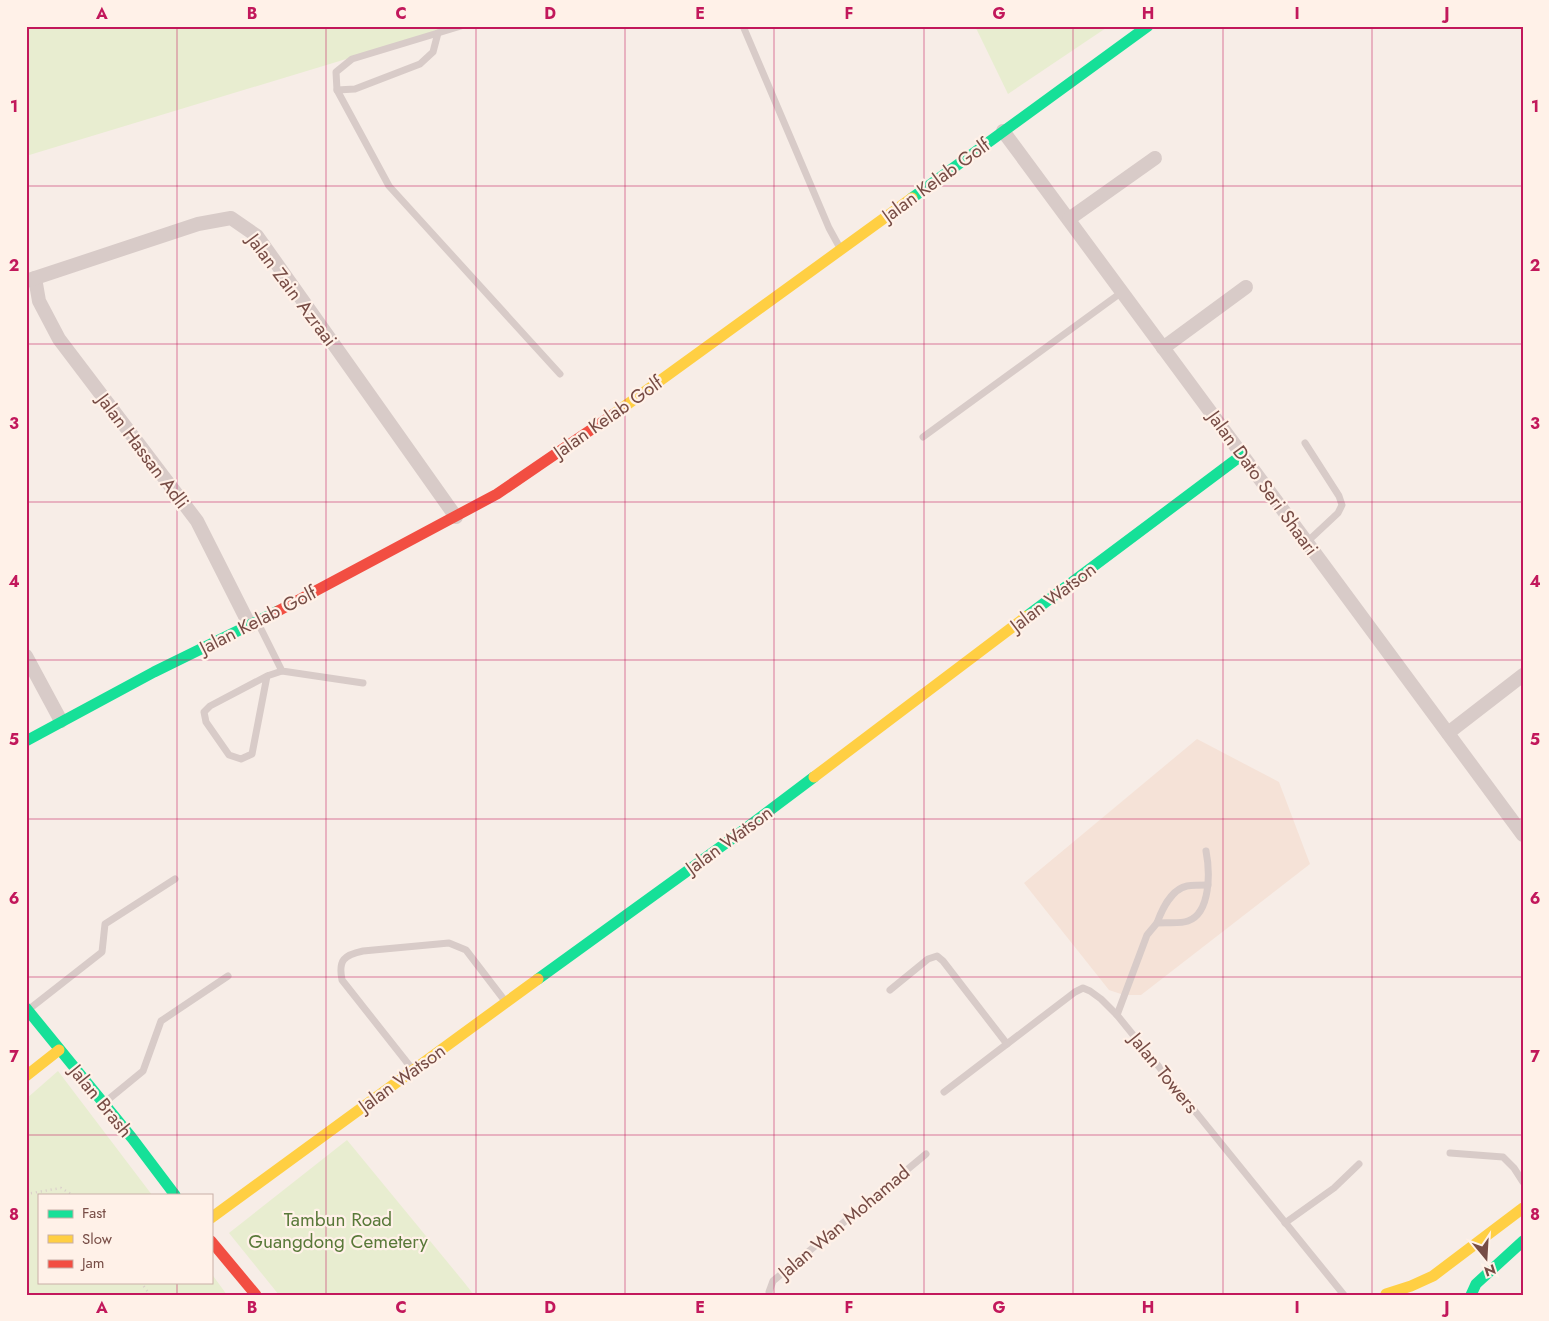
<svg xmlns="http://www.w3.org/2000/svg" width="1549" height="1321" viewBox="0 0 1549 1321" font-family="Jost,sans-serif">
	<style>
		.residential { fill: #f5e2d7 }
		.green { fill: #e8edd0 }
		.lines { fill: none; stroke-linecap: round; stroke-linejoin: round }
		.path { stroke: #d9ccc9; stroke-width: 2.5; stroke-dasharray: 1 4; stroke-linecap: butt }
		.lane { stroke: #d8cbc8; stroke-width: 7 }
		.street { stroke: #d8cbc8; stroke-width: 14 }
		.fast { stroke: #16e098; stroke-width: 11 }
		.slow { stroke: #ffcf43; stroke-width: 11 }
		.jam { stroke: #f24e42; stroke-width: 11 }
		.grid { fill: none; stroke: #c2185b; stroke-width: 1; stroke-opacity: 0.55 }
		.labels { text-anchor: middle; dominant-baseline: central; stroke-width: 4.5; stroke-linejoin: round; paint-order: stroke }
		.street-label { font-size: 19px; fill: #774c45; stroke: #fff1e8 }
		.park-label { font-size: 19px; fill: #597939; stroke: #fff1e8 }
		.neatline { fill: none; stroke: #c2185b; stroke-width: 2 }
		.grid-label { font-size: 16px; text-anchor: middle; font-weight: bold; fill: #c2185b }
	</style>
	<rect width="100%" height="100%" fill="#f7ede7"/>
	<polygon class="residential" points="1197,739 1279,782 1310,864 1141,995 1124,995 1109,990 1024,883"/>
	<g class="green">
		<polygon points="26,26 455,26 26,156"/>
		<polygon points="975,26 1109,26 1008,94"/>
		<polygon points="58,1071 152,1195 39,1195 39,1282 211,1282 211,1273 227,1295 26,1295 26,1099"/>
		<polygon points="347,1140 463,1281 474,1295 279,1295 229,1233"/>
	</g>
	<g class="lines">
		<g class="path">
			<polyline points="26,1194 61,1188 73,1195"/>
			<polyline points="141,1282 150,1295"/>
		</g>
		<g class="lane">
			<polyline points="461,26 352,59 336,72 337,90 389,186 560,374"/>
			<polyline points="743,26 829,228 840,248"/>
			<polyline points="337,90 355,89 420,64 433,52 438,33"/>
			<polyline points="923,437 1122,292"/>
			<polyline points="1305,443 1339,496 1342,505 1338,513 1307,542"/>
			<polyline points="258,623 282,671 363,683"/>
			<polyline points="267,676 210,706 204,712 206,722 229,755 241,759 252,754 267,676 282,671"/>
			<path d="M1157 923C1162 909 1172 889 1187 886 1194 885 1201 885 1208 885"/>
			<polyline points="890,990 928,959 937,956 943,961 1007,1044"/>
			<polyline points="28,1010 102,952 105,924 175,879"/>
			<path d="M1117 1015 1147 935 1157 923C1167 922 1180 924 1188 921 1211 913 1210 871 1206 851"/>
			<path d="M413 1070 342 980C338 960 344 955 363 951L449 943 466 950 505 1001"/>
			<polyline points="944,1092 1075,992 1083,988 1090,991 1101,999 1117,1015 1344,1295"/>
			<polyline points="104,1103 143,1071 161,1021 228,976"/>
			<polyline points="1450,1153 1503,1157 1514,1168 1523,1182"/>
			<polyline points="1285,1223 1334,1188 1359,1164"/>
			<polyline points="770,1295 769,1292 773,1281 926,1154"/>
		</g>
		<g class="street">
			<polyline points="1003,131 1523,835"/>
			<polyline points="1069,219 1155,158"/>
			<polyline points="35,278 39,301 59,339 197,521 250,626"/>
			<polyline points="26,281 198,224 231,218 257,236 456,517"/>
			<polyline points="1163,348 1246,287"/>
			<polyline points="26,656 61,721"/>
			<polyline points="1448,733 1523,675"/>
		</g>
		<g class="fast">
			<polyline points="912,198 1148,26"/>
			<polyline points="1027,616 1242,455"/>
			<polyline points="26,741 154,672 278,611"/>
			<polyline points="538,979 737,835 814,777"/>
			<polyline points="26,1008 132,1138 175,1195"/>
			<polyline points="1471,1295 1476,1284 1523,1241"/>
		</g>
		<g class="slow">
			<polyline points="614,414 912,198"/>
			<polyline points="814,777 1027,616"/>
			<polyline points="26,1076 59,1050"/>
			<polyline points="211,1218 538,979"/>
			<polyline points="1386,1294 1411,1286 1433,1276 1523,1208"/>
		</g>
		<g class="jam">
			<polyline points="278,611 497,494 614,414"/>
			<polyline points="211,1241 256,1295"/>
		</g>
	</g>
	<path class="grid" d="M177 26V1195M326 26V1295M476 26V1295M625 26V1295M774 26V1295M924 26V1295M1073 26V1295M1223 26V1295M1372 26V1295M26 186H1523M26 344H1523M26 502H1523M26 660H1523M26 819H1523M26 977H1523M26 1135H1523M177 1282V1295"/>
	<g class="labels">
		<g class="street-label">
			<text transform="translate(936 180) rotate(-36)">Jalan Kelab Golf</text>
			<text transform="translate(292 290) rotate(53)">Jalan Zain Azraai</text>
			<text transform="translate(608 417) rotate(-35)">Jalan Kelab Golf</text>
			<text transform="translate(143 451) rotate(53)">Jalan Hassan Adli</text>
			<text transform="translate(1263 483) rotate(54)">Jalan Dato Seri Shaari</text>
			<text transform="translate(1053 597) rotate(-37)">Jalan Watson</text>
			<text transform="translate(258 620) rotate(-27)">Jalan Kelab Golf</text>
			<text transform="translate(729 840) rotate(-36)">Jalan Watson</text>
			<text transform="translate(1164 1073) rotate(51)">Jalan Towers</text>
			<text transform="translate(402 1078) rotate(-36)">Jalan Watson</text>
			<text transform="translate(101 1101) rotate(51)">Jalan Brash</text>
			<text transform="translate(844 1222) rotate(-40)">Jalan Wan Mohamad</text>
		</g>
		<g class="park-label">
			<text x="338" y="1219">Tambun Road<tspan x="338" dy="22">Guangdong Cemetery</tspan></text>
		</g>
	</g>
	<rect width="1549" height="1321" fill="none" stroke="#fff1e8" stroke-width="55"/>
	<rect x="38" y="1194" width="175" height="90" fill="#fff1e8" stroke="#c9afa7"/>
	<rect x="48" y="1210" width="25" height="8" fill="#16e098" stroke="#c9afa7"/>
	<text x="82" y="1218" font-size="15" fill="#774c45">Fast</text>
	<rect x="48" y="1235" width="25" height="8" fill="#ffcf43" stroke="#c9afa7"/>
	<text x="82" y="1244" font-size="15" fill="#774c45">Slow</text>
	<rect x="48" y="1260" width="25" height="8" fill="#f24e42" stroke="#c9afa7"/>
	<text x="82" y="1268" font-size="15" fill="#774c45">Jam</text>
	<g transform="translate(1486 1258) rotate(162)" stroke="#fff1e8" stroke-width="4" paint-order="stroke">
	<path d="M0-4L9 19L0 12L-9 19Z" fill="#774c45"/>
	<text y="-8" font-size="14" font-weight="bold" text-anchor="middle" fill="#774c45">N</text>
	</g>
	<rect x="28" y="28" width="1494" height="1266" class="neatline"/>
	<g class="grid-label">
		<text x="102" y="19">A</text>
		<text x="252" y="19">B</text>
		<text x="401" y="19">C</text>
		<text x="550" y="19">D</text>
		<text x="700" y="19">E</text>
		<text x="849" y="19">F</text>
		<text x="999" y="19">G</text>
		<text x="1148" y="19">H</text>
		<text x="1297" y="19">I</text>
		<text x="1447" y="19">J</text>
		<text x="14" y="112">1</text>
		<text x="1535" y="112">1</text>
		<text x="14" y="271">2</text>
		<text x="1535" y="271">2</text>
		<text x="14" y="429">3</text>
		<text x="1535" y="429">3</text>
		<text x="14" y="587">4</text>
		<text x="1535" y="587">4</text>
		<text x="14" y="745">5</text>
		<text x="1535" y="745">5</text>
		<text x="14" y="904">6</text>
		<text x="1535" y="904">6</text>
		<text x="14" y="1062">7</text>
		<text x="1535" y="1062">7</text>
		<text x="14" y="1220">8</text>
		<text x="1535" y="1220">8</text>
		<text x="102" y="1313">A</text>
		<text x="252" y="1313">B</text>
		<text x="401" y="1313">C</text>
		<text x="550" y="1313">D</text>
		<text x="700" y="1313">E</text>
		<text x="849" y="1313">F</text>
		<text x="999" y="1313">G</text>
		<text x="1148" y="1313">H</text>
		<text x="1297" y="1313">I</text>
		<text x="1447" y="1313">J</text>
	</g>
</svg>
